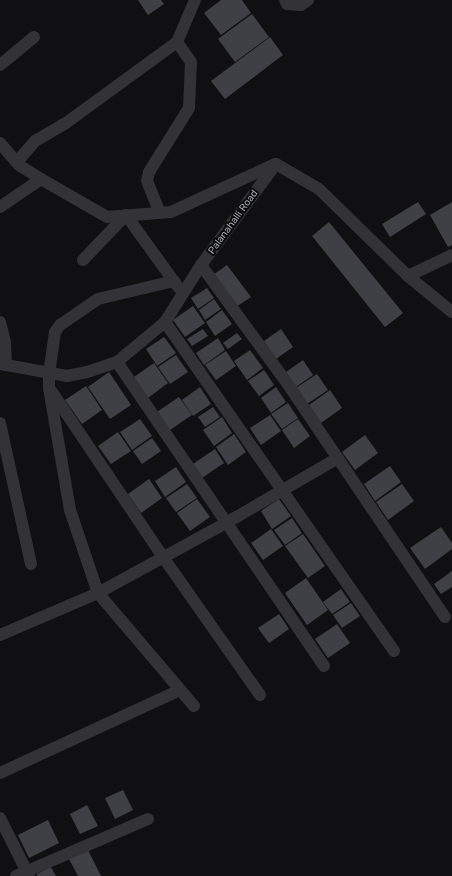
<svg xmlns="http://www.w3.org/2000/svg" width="452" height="876" viewBox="0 0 452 876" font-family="Rubik,sans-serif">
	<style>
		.building { fill: #3f4045 }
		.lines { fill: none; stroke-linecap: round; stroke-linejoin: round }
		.minor { stroke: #323237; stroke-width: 12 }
		.labels { text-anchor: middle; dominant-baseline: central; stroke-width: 4; stroke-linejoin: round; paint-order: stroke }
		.street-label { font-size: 10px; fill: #a2a7b2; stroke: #0b0b0d }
	</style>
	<rect width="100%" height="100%" fill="#101012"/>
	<g class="building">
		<polygon points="138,0 161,0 164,4 148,15"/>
		<polygon points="221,0 242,0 251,13 221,35 204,13"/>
		<polygon points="252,14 269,37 235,62 218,39"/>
		<polygon points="270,37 283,55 225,99 211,81"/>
		<polygon points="418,202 426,214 390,237 382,224"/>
		<polygon points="452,202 452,245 448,247 430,215"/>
		<polygon points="329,222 403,313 385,327 312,236"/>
		<polygon points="227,265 251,297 236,307 213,275"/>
		<polygon points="207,288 214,298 198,309 191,298"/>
		<polygon points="214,299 221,309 205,320 199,310"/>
		<polygon points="193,306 205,323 185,337 173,320"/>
		<polygon points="222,310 232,324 215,336 206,322"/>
		<polygon points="203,329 208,336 192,346 187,339"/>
		<polygon points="281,329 293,347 276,359 264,341"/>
		<polygon points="237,333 242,339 228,349 223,343"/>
		<polygon points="164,337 176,353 157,366 146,349"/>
		<polygon points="218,338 225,350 204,365 196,353"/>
		<polygon points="250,350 263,368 247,380 234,361"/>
		<polygon points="226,351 236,366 216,380 205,365"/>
		<polygon points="176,355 188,372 170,384 158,367"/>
		<polygon points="303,360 313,375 296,387 286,372"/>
		<polygon points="154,363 168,383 148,398 134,377"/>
		<polygon points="264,370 274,385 259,396 248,381"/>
		<polygon points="109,372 131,405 110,419 88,387"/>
		<polygon points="317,374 328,390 307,404 296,388"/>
		<polygon points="86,386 102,410 82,424 65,400"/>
		<polygon points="200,387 211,404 193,416 182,400"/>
		<polygon points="276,387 286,402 271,413 261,398"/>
		<polygon points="330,390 342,408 321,423 309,405"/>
		<polygon points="179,397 192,415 170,430 157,412"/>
		<polygon points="288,403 298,418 282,429 271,414"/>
		<polygon points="213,407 220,417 205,427 198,417"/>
		<polygon points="270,415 281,431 261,445 250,428"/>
		<polygon points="222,417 232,433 214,446 203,430"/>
		<polygon points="140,419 152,436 132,450 120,432"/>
		<polygon points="298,419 310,436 294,448 282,430"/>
		<polygon points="118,432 131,451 111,464 98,446"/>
		<polygon points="234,434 246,452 228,465 216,447"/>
		<polygon points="365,435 378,453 355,470 342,452"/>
		<polygon points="152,438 161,451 142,464 133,451"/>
		<polygon points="215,449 224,463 202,478 193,464"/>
		<polygon points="390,466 401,482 375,501 364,484"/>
		<polygon points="176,467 186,482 165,497 155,481"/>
		<polygon points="149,479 162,498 141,513 128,494"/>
		<polygon points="187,484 197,498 176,512 166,498"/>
		<polygon points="402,484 414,501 388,520 376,502"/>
		<polygon points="197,499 210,517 190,531 177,513"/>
		<polygon points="279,499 291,516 272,529 261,511"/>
		<polygon points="292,518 302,533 285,545 274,530"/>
		<polygon points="441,527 452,543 452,549 425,569 410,548"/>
		<polygon points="271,529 283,546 263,560 251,543"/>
		<polygon points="303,534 325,566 308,578 285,546"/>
		<polygon points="452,571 452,587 441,594 434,584"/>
		<polygon points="306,578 328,610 307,625 285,593"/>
		<polygon points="341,589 350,602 332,614 323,602"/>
		<polygon points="351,603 360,616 342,628 333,615"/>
		<polygon points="279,614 289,629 269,643 258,628"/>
		<polygon points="337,624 350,643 328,658 315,639"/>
		<polygon points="123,790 133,810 115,819 105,798"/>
		<polygon points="87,805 98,826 80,834 70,814"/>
		<polygon points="48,820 59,843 29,858 18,835"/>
		<polygon points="88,850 101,876 78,876 69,859"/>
		<polygon points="51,867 56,876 37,876 37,874"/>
	</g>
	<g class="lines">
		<g class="minor">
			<polyline points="285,0 287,4 301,5 308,0"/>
			<polyline points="177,42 195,0"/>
			<polyline points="0,65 34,37"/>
			<polyline points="0,143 19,165 41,179 107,217 171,212 275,164"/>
			<polyline points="17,162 35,141 66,123 177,42 191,62 189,108 149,172 147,181 160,213"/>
			<polyline points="276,164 319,189 408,276 452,312"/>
			<polyline points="0,207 41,179"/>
			<polyline points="83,260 126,215 178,287"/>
			<polyline points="201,265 287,383 445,617"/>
			<polyline points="408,276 452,255"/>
			<polyline points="0,322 5,342 6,365"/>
			<polyline points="165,322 394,651"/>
			<polyline points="117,362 324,666"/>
			<polyline points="0,364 67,376 87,372 117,362 165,322 201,265 276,164"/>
			<polyline points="52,392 163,557 260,695"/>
			<polyline points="0,423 31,564"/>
			<polyline points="0,635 98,593 70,510 49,388 49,374 55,332 60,325 98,299 174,281"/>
			<polyline points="194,706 98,593 226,523 338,458"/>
			<polyline points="0,773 180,690"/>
			<polyline points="0,818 29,876"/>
			<polyline points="16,876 148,819"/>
		</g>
	</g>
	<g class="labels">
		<g class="street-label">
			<text transform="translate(233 222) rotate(-54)">Palanahalli Road</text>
		</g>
	</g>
</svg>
